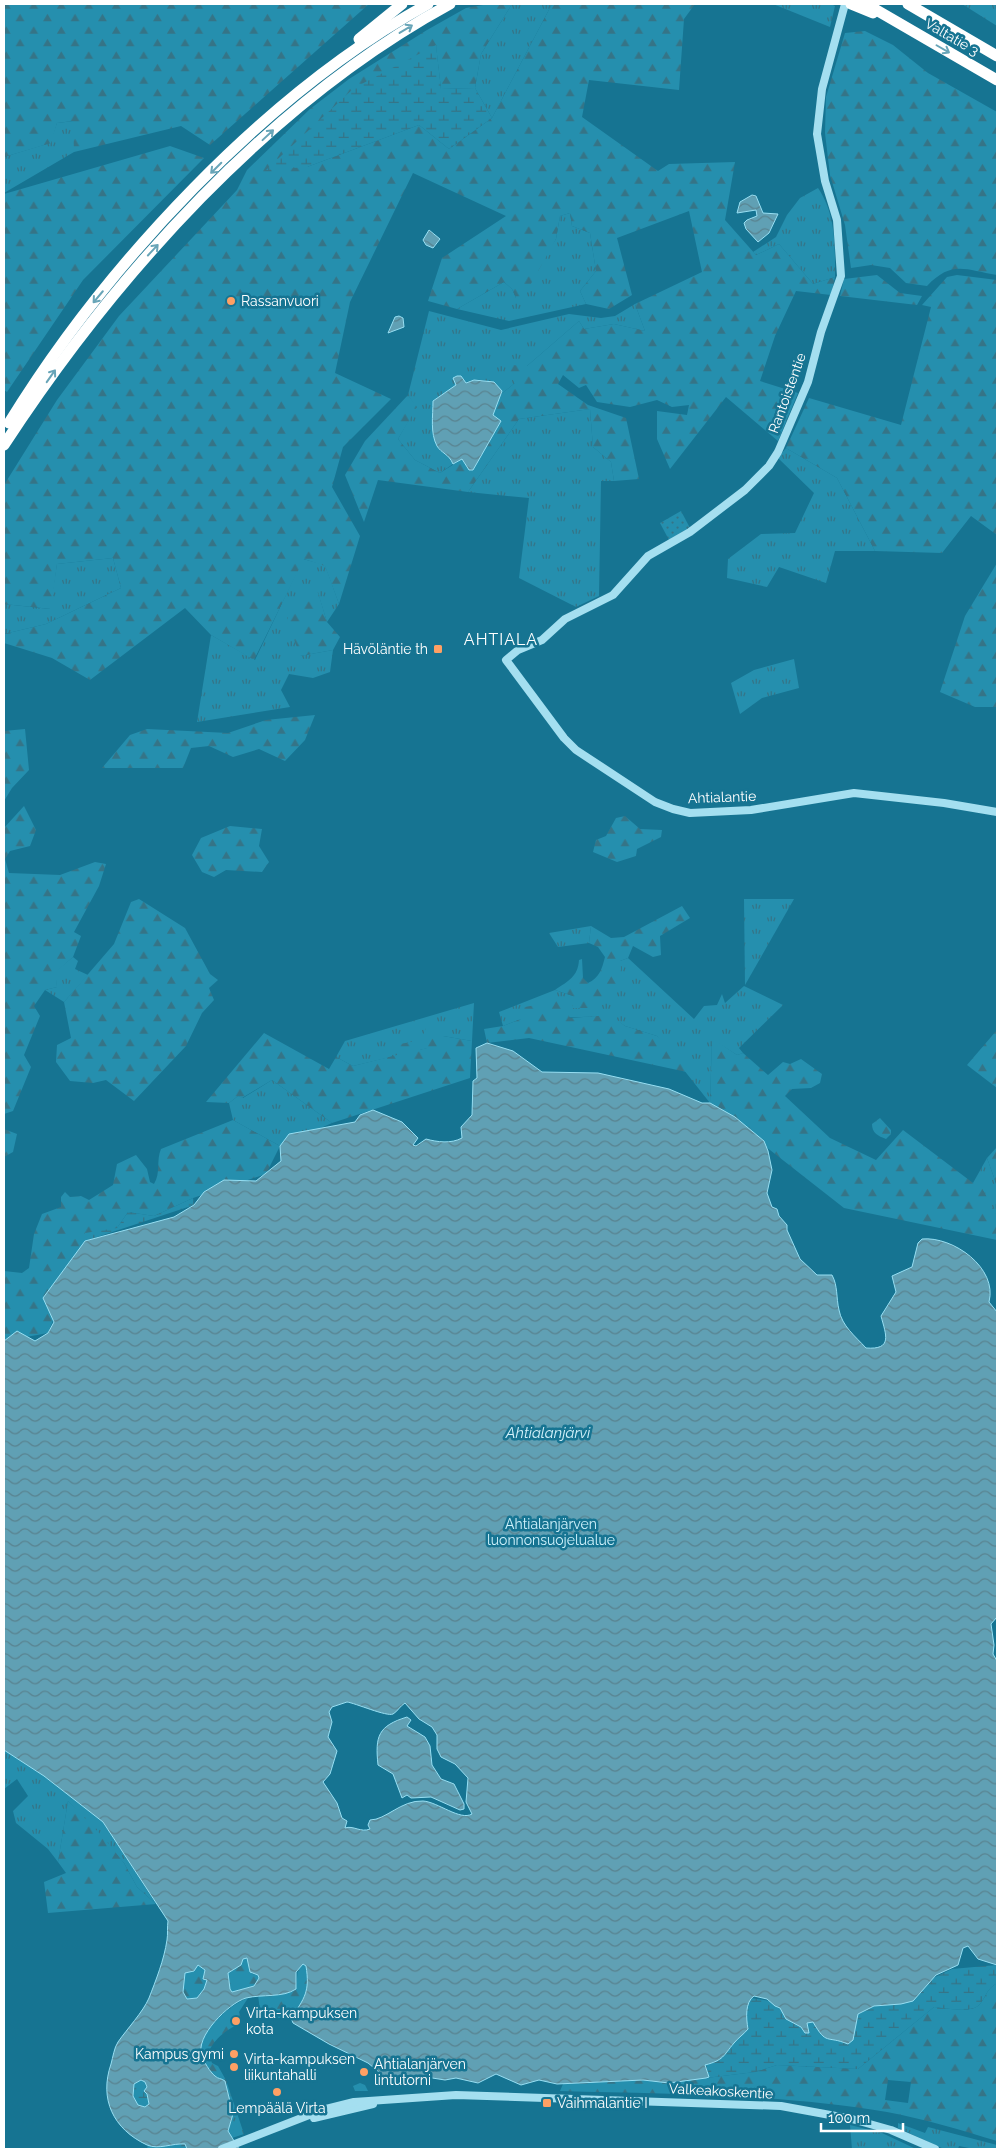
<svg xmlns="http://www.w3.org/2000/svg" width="1001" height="2153" viewBox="0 0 1001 2153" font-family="Raleway,sans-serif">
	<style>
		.grass { fill: url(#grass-tufts) }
		.forest { fill: url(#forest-firs); fill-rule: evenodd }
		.wetland { fill: url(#wetland-marsh) }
		.park { fill: url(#park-dots) }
		.water { fill: url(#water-waves); stroke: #97dff3; fill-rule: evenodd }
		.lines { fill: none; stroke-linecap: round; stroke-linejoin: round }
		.minor { stroke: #a4dff0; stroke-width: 8 }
		.highway { stroke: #fff; stroke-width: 11 }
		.oneway { stroke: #68a5b8 }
		.poi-dot { fill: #ffa064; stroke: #167492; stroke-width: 2 }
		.labels { text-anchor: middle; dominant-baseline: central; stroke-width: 5; stroke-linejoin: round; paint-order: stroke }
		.street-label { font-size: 14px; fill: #fff; stroke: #167492 }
		.poi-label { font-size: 14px; fill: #fff; stroke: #167492; text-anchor: start }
		.park-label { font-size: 14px; fill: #d0f2fc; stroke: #167492 }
		.water-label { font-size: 15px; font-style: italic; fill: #d4f2fb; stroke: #167492 }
		.quarter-label { font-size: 16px; letter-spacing: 1px; fill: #fff; stroke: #167492 }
	</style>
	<defs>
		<pattern id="grass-tufts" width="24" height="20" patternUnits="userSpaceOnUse" patternTransform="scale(1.25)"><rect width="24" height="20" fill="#258fae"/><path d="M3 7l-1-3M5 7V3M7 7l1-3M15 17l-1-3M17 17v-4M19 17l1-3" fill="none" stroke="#357487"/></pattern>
		<pattern id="forest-firs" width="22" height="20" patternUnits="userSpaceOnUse" patternTransform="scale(1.25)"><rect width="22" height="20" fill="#258fae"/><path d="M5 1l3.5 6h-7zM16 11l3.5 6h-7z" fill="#357487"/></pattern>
		<pattern id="wetland-marsh" width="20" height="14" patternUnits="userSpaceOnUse" patternTransform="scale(1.25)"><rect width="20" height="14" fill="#258fae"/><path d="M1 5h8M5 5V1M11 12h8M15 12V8" fill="none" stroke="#357487"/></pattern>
		<pattern id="park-dots" width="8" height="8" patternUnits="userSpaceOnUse" patternTransform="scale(1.25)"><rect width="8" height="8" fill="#258fae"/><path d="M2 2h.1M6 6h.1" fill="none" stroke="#357487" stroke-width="1.8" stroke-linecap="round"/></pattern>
		<pattern id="water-waves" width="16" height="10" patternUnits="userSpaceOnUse" patternTransform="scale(1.25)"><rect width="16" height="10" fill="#60a0b4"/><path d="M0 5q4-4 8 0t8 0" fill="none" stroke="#598390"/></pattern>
	</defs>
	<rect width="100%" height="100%" fill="#167492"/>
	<g class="grass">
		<polygon points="512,4 552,4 492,118 475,88 481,54"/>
		<polygon points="773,4 831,4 835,6 830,27"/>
		<polygon points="962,4 997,4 997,26"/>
		<polygon points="74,121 74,152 4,193 4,157 50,143 57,123"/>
		<path d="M818 188C836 214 835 246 835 277L813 284 779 244 756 255 753 252 776 237 787 215 800 198Z"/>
		<polygon points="570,213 572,226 590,233 596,271 580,291 586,304 509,321 457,309 504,282 512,289 516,298 556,239 560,216"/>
		<path d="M635 304 645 331 614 324 584 329 579 321 527 366 515 383 500 395C497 392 493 385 490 383 472 372 447 392 433 401 433 416 430 433 437 446 441 454 449 454 453 464L440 473 415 460 398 439 416 407 408 395 429 311 501 330 569 314 601 318 615 316Z"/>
		<polygon points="590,409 593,447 611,462 614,481 601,481 599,596 576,607 519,578 529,498 468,492 519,419"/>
		<polygon points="786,448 837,478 875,551 835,551 826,583 779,567 767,587 727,578 728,559 761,534 795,533 814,493 778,458"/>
		<polygon points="113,558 121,588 46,624 4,634 4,604 50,609 57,564"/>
		<polygon points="303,559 325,565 339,604 327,622 318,593 300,656 333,650 330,672 313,678 289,674 281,690 290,707 197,722 211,635 255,660"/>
		<polygon points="794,659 799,688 762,698 740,714 731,683 754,670"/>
		<polygon points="744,899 794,899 745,985"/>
		<polygon points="591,926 589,943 558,947 549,933"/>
		<polygon points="73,957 78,961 75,969 88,975 64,1002 45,990 57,987 55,972"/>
		<polygon points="628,958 694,1019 704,1006 717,1005 722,994 725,1003 744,986 783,1005 739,1048 743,1053 737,1055 712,1039 710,1103 657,1036 625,1026 611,1016 521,1019 503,1026 499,1012 555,990 573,996 573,1008 620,961"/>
		<polygon points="474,1003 472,1041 443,1036 428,1048 353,1066 336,1057 345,1041"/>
		<polygon points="272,1080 332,1123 280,1146 233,1120 229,1103 238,1096 243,1098"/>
		<polygon points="987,1158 997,1186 997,1216 973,1183"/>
		<polygon points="4,1750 44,1776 103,1822 156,1904 137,1887 124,1863 68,1801 58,1862 48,1849 16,1823 13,1811 28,1796 17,1779 4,1789"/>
		<polygon points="227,2083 244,2134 232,2138 228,2131 233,2114 227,2094"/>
		<polygon points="360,2083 365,2085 368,2091 355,2091 353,2086"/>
		<polygon points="898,2123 925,2133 928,2127 997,2145 997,2149 974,2149 959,2146 958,2149 944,2149 898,2128"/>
		<polygon points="850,2125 882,2133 916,2149 852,2149"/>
	</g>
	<g class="forest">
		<polygon points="4,4 369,4 210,145 181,126 74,152 73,121 57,123 51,143 4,157"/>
		<polygon points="489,4 512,4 481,54 475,88 441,89 436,46 307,167 419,125 449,149 492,118 552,4 695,4 684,19 679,90 589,80 582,117 658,171 669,164 735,162 725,220 756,255 779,244 813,284 835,277 831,295 796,291 775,336 760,381 798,393 778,441 726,397 670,469 657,439 657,411 687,415 689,405 672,407 657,400 630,407 597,402 586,385 579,388 563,375 558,384 588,405 626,418 639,479 614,481 611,462 593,447 590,409 519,419 468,492 378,480 364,522 345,475 365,441 408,395 417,407 398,439 415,460 440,473 462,459 469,470 501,421 493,415 500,395 515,383 509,374 513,365 527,366 579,321 584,329 614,324 645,331 635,304 702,272 689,211 617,238 632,295 609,309 586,304 580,291 596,271 590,233 572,226 570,213 560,216 556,239 523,298 516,298 512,289 504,282 457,309 428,301 442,258 506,216 413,173 350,302 335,373 391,399 343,447 332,487 360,536 339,604 325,566 304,559 254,660 211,635 185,608 90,680 52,658 4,643 4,634 46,624 121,588 113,558 57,564 51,609 4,604 4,485 57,400 119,316 237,190 247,170 310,109 349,79 427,30 466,8"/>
		<path d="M865 31 893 45 928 73 997 112V275C965 270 952 260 927 286L906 283 890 268 871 265 851 268 845 225 830 175 825 133 826 97 845 33Z"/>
		<polygon points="170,146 204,158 83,280 7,392 4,390 4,194"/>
		<polygon points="877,275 900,293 922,296 917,305 840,296 844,279"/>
		<polygon points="957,275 997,280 997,535 971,516 942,553 875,551 837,478 786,448 809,398 901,425 931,307 922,305 947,277"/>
		<polygon points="997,563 997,707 975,707 940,692 965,616"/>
		<polygon points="318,592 327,622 340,637 333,650 300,656 287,620 292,605"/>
		<polygon points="315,715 305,740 285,761 259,749 233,757 209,746 191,748 183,768 102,768 130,735 147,729 228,733 266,720"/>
		<polygon points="25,729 29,770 12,788 4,801 4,731"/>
		<polygon points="24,806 36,830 30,846 10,851 5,859 9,873 60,875 95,862 106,864 99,886 74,932 81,936 73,957 56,972 57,987 45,990 34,1006 40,1016 24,1055 31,1067 13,1111 4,1114 4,828"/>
		<polygon points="625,816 640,829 662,830 661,837 637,849 636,856 617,862 593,852 596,840 606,836 616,818"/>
		<polygon points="230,826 262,829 259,846 269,862 262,872 226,870 214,877 202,872 192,855 201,838"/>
		<polygon points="139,899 185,928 210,974 218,980 209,988 214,1000 202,1013 186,1046 134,1101 106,1080 93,1083 70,1081 56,1062 57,1045 71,1038 64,1002 114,944 131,902"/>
		<path d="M682 906 690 918 660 936 661 955 653 957 633 946 628 958 620 961 623 984 597 1008H572L573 996 555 990C568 981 578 977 579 960L582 959 583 978 588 983C599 978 602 969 605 957L598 947 589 943 591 926 611 938 624 937Z"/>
		<polygon points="561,1000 570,1018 611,1015 625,1026 657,1036 696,1074 529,1038 487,1043 484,1029 503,1026 521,1019 520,1008"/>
		<polygon points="429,1022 443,1036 472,1041 470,1078 332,1123 272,1080 242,1098 238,1096 229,1103 206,1102 264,1033 329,1069 336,1057 353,1066 397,1055 400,1044 416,1041 419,1050 427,1048 422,1037"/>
		<polygon points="997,1030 997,1088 967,1065"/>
		<polygon points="712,1038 737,1055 743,1053 768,1075 783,1062 790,1064 801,1059 822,1074 820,1083 811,1088 792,1089 785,1096 830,1138 876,1160 903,1130 973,1183 979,1182 997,1216 997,1240 844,1208 710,1103"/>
		<path d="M880 1118 891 1130V1134L886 1139C878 1136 872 1133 872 1124Z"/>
		<path d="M233 1120 280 1146 266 1174 193 1198 154 1216 128 1212 117 1228 85 1241 48 1333 4 1341V1271L22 1273 29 1268 34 1234 42 1214 61 1207V1197L65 1192 70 1197 81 1196 89 1200 113 1185 117 1164 136 1155 147 1169 150 1182 154 1184C161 1173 156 1160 161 1149Z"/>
		<polygon points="4,1129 17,1134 13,1152 4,1157"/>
		<polygon points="997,1147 997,1186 987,1158"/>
		<polygon points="68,1801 104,1838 124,1863 137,1887 156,1904 48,1913 44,1882 66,1873 58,1862"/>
		<polygon points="246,1958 249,1961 252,1974 258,1975 259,1978 254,1986 232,1992 230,1989 228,1973 241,1965 243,1959"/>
		<path d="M303 1964 306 1966C310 1991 305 1998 291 2018H261L258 1995 292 1992 296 1989 298 1968Z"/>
		<polygon points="198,1965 205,1970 203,1976 207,1979 204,1989 197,1998 187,1999 183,1992 185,1973"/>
		<path d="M997 1983V2141C961 2130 924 2119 887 2112 780 2094 668 2094 560 2091L563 2084 644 2080 657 2082 706 2078 755 2072 777 2065 858 2069 934 2007C946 2008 972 2014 980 2004 988 1994 985 1991 997 1983ZM888 2080 911 2082 908 2103 885 2100Z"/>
		<path d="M248 1998 239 2012 242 2022C227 2030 216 2036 208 2053L212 2063 218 2066 227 2082 226 2085C223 2077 219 2080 214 2075 210 2072 206 2064 203 2059 191 2037 230 2004 248 1998Z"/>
		<polygon points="177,2143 185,2144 187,2149 147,2149 148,2145 161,2147"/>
	</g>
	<g class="wetland">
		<polygon points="436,45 441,89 475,88 492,118 449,149 419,125 307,167 266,170 354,88"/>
		<polygon points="193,1198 194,1205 85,1241 85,1233 117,1228 128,1212 154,1216"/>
		<path d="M997 1965V1983C985 1991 988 1994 980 2004 972 2014 946 2008 934 2007L858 2069 777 2065 755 2072 706 2078 709 2076 705 2065 751 1998 858 2014 952 1969Z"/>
		<polygon points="141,2080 145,2082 149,2104 146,2107 138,2105 133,2096 134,2084"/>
	</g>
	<polygon class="park" points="681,511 690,528 669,540 660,523"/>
	<g class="water">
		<polygon points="752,195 756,196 763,213 778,214 769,233 758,242 746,229 744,223 747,220 757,216 756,210 737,213 740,202"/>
		<polygon points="429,230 440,239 433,248 426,245 423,240"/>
		<polygon points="399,316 403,318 404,327 388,333 395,317"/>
		<path d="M457 376H461L466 383 474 380 494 382 502 391 493 415 501 421 473 470H469L462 459 453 464C449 454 441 453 437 446 430 433 433 416 433 401L456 385 453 378Z"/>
		<path d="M487 1043 513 1051 542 1072 598 1073 669 1089 702 1103H710L735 1117 764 1141 768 1151 772 1170 767 1193 772 1207 777 1209 779 1216 787 1225V1230L800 1259 817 1275H832C838 1286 836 1297 839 1310 842 1326 855 1336 866 1348 893 1350 886 1335 881 1316L896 1292 892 1276 912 1267 918 1243 922 1239C953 1236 998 1268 989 1302L997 1312V1617L991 1624 994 1645 993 1654 997 1661V1965L978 1959 968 1946 963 1948 958 1965 936 1975 913 2001 901 2004 874 2006 858 2014 853 2040 848 2044C826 2035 827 2046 813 2022L807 2023 809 2033H805L801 2027 786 2019 780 2008 775 2006 767 1999 754 1996C745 2002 746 2018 748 2029 744 2034 738 2038 734 2043 723 2056 724 2060 705 2065L709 2077 706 2078 669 2083 643 2080 557 2084 539 2080 521 2085 496 2074 478 2083 456 2078 445 2080 426 2077 413 2079 385 2077 368 2063 329 2044 293 2023 291 2018C305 1998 310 1991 306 1966L303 1964 296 1972V1989C283 1998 262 1994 246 1998 229 2003 194 2037 202 2056 204 2062 210 2072 215 2076 218 2079 221 2078 225 2081L233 2114 228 2131 239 2149H187L185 2144C172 2143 159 2150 147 2145 113 2129 99 2099 111 2064 113 2057 114 2048 118 2042 127 2029 143 2012 149 1998 156 1980 164 1960 167 1940 168 1934 167 1927 168 1921L103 1822 44 1776 4 1750V1341L17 1331 35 1341 48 1333 54 1322 43 1298 85 1241 174 1217 194 1205 204 1192 224 1180 256 1181 281 1161 280 1146 289 1134 355 1122 360 1115 373 1110 402 1122 418 1138 413 1145 416 1146 426 1139C437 1142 451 1144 462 1138L461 1127 472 1115 473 1081 477 1078 476 1048ZM347 1702C355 1703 387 1717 393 1714 397 1712 400 1706 405 1703L419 1719 432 1727 437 1735V1749L441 1757 455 1764 468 1778 466 1802 472 1814C460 1821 438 1802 423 1801 401 1800 386 1820 370 1820L368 1825 370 1829C361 1833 353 1825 345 1828L347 1821 342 1818 337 1803 323 1782 330 1774 337 1751 328 1737 332 1722 329 1712 332 1707ZM247 1958 250 1972 258 1975 259 1978 254 1986 232 1992 230 1989 228 1973 241 1965 243 1959ZM198 1965 205 1970 203 1979 207 1980 204 1989 197 1998 187 1999 183 1992 185 1973 194 1971ZM141 2080 145 2082 147 2087 144 2091 147 2094 149 2104 145 2107 138 2105 133 2096 134 2084Z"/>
		<path d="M407 1717 411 1720 407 1726 425 1737 430 1746 432 1765 441 1779 454 1784 464 1804V1809L460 1810 431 1797 411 1798 407 1795 402 1798 393 1774 378 1765C375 1736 378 1726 407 1717Z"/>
	</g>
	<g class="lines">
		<g class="minor">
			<polyline points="845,4 822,89 817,134 825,181 837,220 841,276 821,332 808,382 778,452 769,466 745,490 690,532 648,556 613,595 565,619 542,640 518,650 506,660 564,738 576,750 655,802 673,809 690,813 751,810 854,793 944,803 997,812"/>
			<polyline points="314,2118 373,2104"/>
			<polyline points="222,2149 322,2110 354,2102 456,2095 781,2106 852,2119 891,2130 935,2149"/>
		</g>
		<g class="highway">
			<polyline points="851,4 873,13"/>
			<polyline points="866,4 997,80"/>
			<polyline points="908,4 997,56"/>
			<polyline points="359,39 402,4"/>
			<path d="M9 423C106 265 265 94 428 4"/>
			<path d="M4 445C115 275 270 102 450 4"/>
		</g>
	</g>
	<defs><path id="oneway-shaft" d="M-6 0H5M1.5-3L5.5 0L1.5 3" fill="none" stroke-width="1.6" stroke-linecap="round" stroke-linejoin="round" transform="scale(1.25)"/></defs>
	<g class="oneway">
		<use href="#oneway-shaft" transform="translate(406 29) rotate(-31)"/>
		<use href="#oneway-shaft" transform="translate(943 49) rotate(30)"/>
		<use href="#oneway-shaft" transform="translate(268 135) rotate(-43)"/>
		<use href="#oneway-shaft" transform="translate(216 168) rotate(135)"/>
		<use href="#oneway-shaft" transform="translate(153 250) rotate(-47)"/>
		<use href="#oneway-shaft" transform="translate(98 297) rotate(130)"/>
		<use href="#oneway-shaft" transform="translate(51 376) rotate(-55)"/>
	</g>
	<g class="poi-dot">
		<circle cx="231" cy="301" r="5"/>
		<rect x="433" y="644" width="10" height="10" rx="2.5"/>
		<circle cx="236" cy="2021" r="5"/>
		<circle cx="234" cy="2054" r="5"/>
		<circle cx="234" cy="2067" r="5"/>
		<circle cx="364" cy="2072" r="5"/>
		<circle cx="277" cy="2092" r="5"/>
		<rect x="542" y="2098" width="10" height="10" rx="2.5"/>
	</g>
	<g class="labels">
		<g class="street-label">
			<text transform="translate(952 37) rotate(30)">Valtatie 3</text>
			<text transform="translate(787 393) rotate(-70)">Rantoistentie</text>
			<text transform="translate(722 797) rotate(-2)">Ahtialantie</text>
			<text transform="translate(721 2091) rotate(3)">Valkeakoskentie</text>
		</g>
		<g class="poi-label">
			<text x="241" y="301">Rassanvuori</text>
			<text x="428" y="649" text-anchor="end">Hävöläntie th</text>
			<text x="246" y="2013">Virta-kampuksen<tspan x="246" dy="16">kota</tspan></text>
			<text x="224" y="2054" text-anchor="end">Kampus gymi</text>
			<text x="244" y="2059">Virta-kampuksen<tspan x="244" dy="16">liikuntahalli</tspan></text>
			<text x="374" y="2064">Ahtialanjärven<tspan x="374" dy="16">lintutorni</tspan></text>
			<text x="557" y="2103">Vaihmalantie I</text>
			<text x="277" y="2108" text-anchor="middle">Lempäälä Virta</text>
		</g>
		<g class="park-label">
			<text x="551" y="1524">Ahtialanjärven<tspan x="551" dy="16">luonnonsuojelualue</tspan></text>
		</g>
		<g class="water-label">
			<text x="548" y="1433">Ahtialanjärvi</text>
		</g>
		<g class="quarter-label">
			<text x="501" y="639">AHTIALA</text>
		</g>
	</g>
	<rect width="1001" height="2153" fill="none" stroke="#ffffff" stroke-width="10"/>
	<path d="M821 2123v8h82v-8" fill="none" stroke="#ffffff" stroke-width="2.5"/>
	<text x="828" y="2123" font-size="15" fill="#ffffff" stroke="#167492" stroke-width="4" paint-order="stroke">100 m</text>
</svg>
